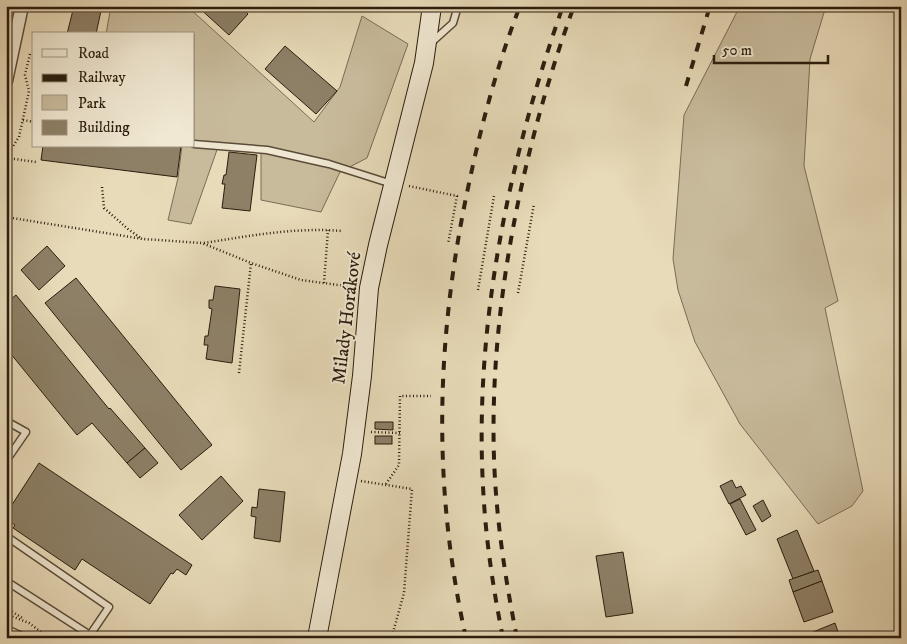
<svg xmlns="http://www.w3.org/2000/svg" width="907" height="644" viewBox="0 0 907 644" font-family="'IM FELL DW Pica',serif">
	<style>
		.green { fill: #c8bb9c; stroke: #796c55 }
		.building { fill: #8d8067; stroke: #2a1d0e }
		.lines { fill: none; stroke-linecap: round; stroke-linejoin: round }
		.lane-casing { stroke: #5a4c39; stroke-width: 9 }
		.street-casing { stroke: #5a4c39; stroke-width: 15 }
		.secondary-casing { stroke: #2a1d0e; stroke-width: 20 }
		.path { stroke: #2a1d0e; stroke-width: 2.5; stroke-dasharray: 1 2.5; stroke-linecap: butt }
		.lane { stroke: #f0e8d2; stroke-width: 6 }
		.street { stroke: #f0e8d2; stroke-width: 12 }
		.secondary { stroke: #f0e8d2; stroke-width: 18 }
		.rail { stroke: #2a1d0e; stroke-width: 4; stroke-dasharray: 9 9; stroke-linecap: butt }
		.labels { text-anchor: middle; dominant-baseline: central; stroke-width: 4; stroke-linejoin: round; paint-order: stroke }
		.street-label { font-size: 19px; fill: #2a1d0e; stroke: #f0e8d2 }
	</style>
	<rect width="100%" height="100%" fill="#e8dbb9"/>
	<filter id="stains"><feTurbulence type="fractalNoise" baseFrequency=".004" numOctaves="4"/><feColorMatrix values="0 0 0 0 .2 0 0 0 0 .09 0 0 0 0 .02 0 0 0 .5 -.17"/></filter>
	<radialGradient id="worn" r=".72"><stop offset=".6" stop-color="#630" stop-opacity="0"/><stop offset="1" stop-color="#630" stop-opacity=".3"/></radialGradient>
	<g class="green">
		<polygon points="111,6 187,6 314,122 340,87 362,16 408,44 367,158 340,172 321,212 261,200 261,152 219,144 191,224 168,220 178,178 182,146 194,146 194,34 106,34"/>
		<polygon points="740,6 826,6 810,59 804,166 838,301 825,308 863,491 852,506 818,524 740,424 695,342 678,290 673,259 684,115"/>
	</g>
	<g class="building">
		<polygon points="74,6 102,6 96,34 67,34"/>
		<polygon points="197,6 240,6 248,14 229,35"/>
		<polygon points="285,46 337,91 316,114 265,69"/>
		<polygon points="43,146 181,146 177,177 41,160"/>
		<polygon points="229,152 257,155 250,211 222,208 225,184 222,184 224,175 226,175"/>
		<polygon points="47,246 65,266 39,290 21,270"/>
		<polygon points="76,278 212,445 181,470 45,303"/>
		<polygon points="215,286 240,289 232,363 206,359 208,345 204,345 205,336 208,336 212,309 209,308 209,300 213,300"/>
		<polygon points="16,295 109,409 110,408 145,448 127,463 92,423 77,435 6,348 6,303"/>
		<polygon points="375,422 393,422 393,430 375,429"/>
		<rect x="375" y="436" width="17" height="8"/>
		<polygon points="145,448 158,463 140,478 127,463"/>
		<polygon points="39,463 192,565 186,575 177,569 173,574 171,573 150,604 82,559 75,570 13,528 15,525 6,519 6,514"/>
		<polygon points="221,476 243,501 202,540 179,515"/>
		<polygon points="732,480 736,488 741,486 746,495 729,504 720,486"/>
		<polygon points="259,489 285,492 280,542 254,538 256,517 251,516 252,507 257,508"/>
		<polygon points="740,499 756,530 746,535 730,504"/>
		<polygon points="763,500 771,516 762,522 753,506"/>
		<polygon points="797,530 814,571 793,579 777,539"/>
		<polygon points="623,552 633,613 606,617 596,556"/>
		<polygon points="818,570 822,581 793,592 789,580"/>
		<polygon points="822,581 833,612 804,622 793,592"/>
		<polygon points="835,623 840,638 815,638 813,632"/>
	</g>
	<g class="lines">
		<defs>
			<g id="lane">
				<polyline points="432,42 453,23 458,6"/>
				<polyline points="194,144 267,150 329,164 392,184"/>
				<polyline points="6,461 26,432 8,422"/>
				<polyline points="6,536 109,607 90,635"/>
				<polyline points="6,581 90,635 89,637"/>
			</g>
			<g id="street">
				<polyline points="6,81 22,6"/>
				<polyline points="6,632 19,638"/>
			</g>
			<polyline id="secondary" points="317,638 352,454 362,376 369,288 378,245 424,63 432,6"/>
		</defs>
		<use href="#lane" class="lane-casing"/>
		<use href="#street" class="street-casing"/>
		<use href="#secondary" class="secondary-casing"/>
		<g class="path">
			<polyline points="23,120 34,122"/>
			<polyline points="7,158 36,162"/>
			<polyline points="6,165 8,154 19,137 29,91 25,75 30,54"/>
			<polyline points="409,186 457,196 448,244"/>
			<polyline points="102,187 104,208 128,229 142,239"/>
			<polyline points="6,217 143,239 202,243 251,263 301,280 353,287"/>
			<path d="M204 243C249 236 295 227 342 231"/>
			<polyline points="324,283 328,230"/>
			<polyline points="478,290 494,196"/>
			<polyline points="518,293 534,204"/>
			<polyline points="239,373 251,263"/>
			<polyline points="371,432 400,433"/>
			<polyline points="361,481 412,489 404,593 392,636"/>
			<polyline points="386,484 399,465 400,396 431,396"/>
			<polyline points="6,608 24,619"/>
			<polyline points="6,614 29,623 49,638"/>
		</g>
		<use href="#lane" class="lane"/>
		<use href="#street" class="street"/>
		<use href="#secondary" class="secondary"/>
		<g class="rail">
			<polyline points="686,86 710,6"/>
			<path d="M466 638C432 486 436 339 468 188 481 126 497 65 520 6"/>
			<path d="M503 638C494 593 487 548 484 503 472 334 507 165 563 6"/>
			<path d="M517 638C505 578 496 518 494 458 489 308 523 146 574 6"/>
		</g>
	</g>
	<g class="labels">
		<g class="street-label">
			<text transform="translate(347 318) rotate(-83)">Milady Horákové</text>
		</g>
	</g>
	<rect width="907" height="644" fill="none" stroke="#e8dbb9" stroke-width="25"/>
	<rect x="8" y="8" width="892" height="629" fill="none" stroke="#2a1d0e" stroke-width="2.5"/>
	<rect x="12" y="12" width="882" height="619" fill="none" stroke="#2a1d0e"/>
	<rect x="32" y="32" width="162" height="115" fill="#f0e8d2" stroke="#a19784"/>
	<rect x="42" y="49" width="25" height="8" fill="#f0e8d2" stroke="#a19784"/>
	<text x="78" y="58" font-size="15" fill="#2a1d0e">Road</text>
	<rect x="42" y="74" width="25" height="8" fill="#2a1d0e" stroke="#a19784"/>
	<text x="78" y="82" font-size="15" fill="#2a1d0e">Railway</text>
	<rect x="42" y="95" width="25" height="15" fill="#c8bb9c" stroke="#a19784"/>
	<text x="78" y="108" font-size="15" fill="#2a1d0e">Park</text>
	<rect x="42" y="120" width="25" height="15" fill="#8d8067" stroke="#a19784"/>
	<text x="78" y="132" font-size="15" fill="#2a1d0e">Building</text>
	<path d="M714 55v8h114v-8" fill="none" stroke="#2a1d0e" stroke-width="2.5"/>
	<text x="722" y="55" font-size="15" fill="#2a1d0e" stroke="#f0e8d2" stroke-width="4" paint-order="stroke">50 m</text>
	<rect width="100%" height="100%" filter="url(#stains)"/>
	<rect width="100%" height="100%" fill="url(#worn)"/>
</svg>
